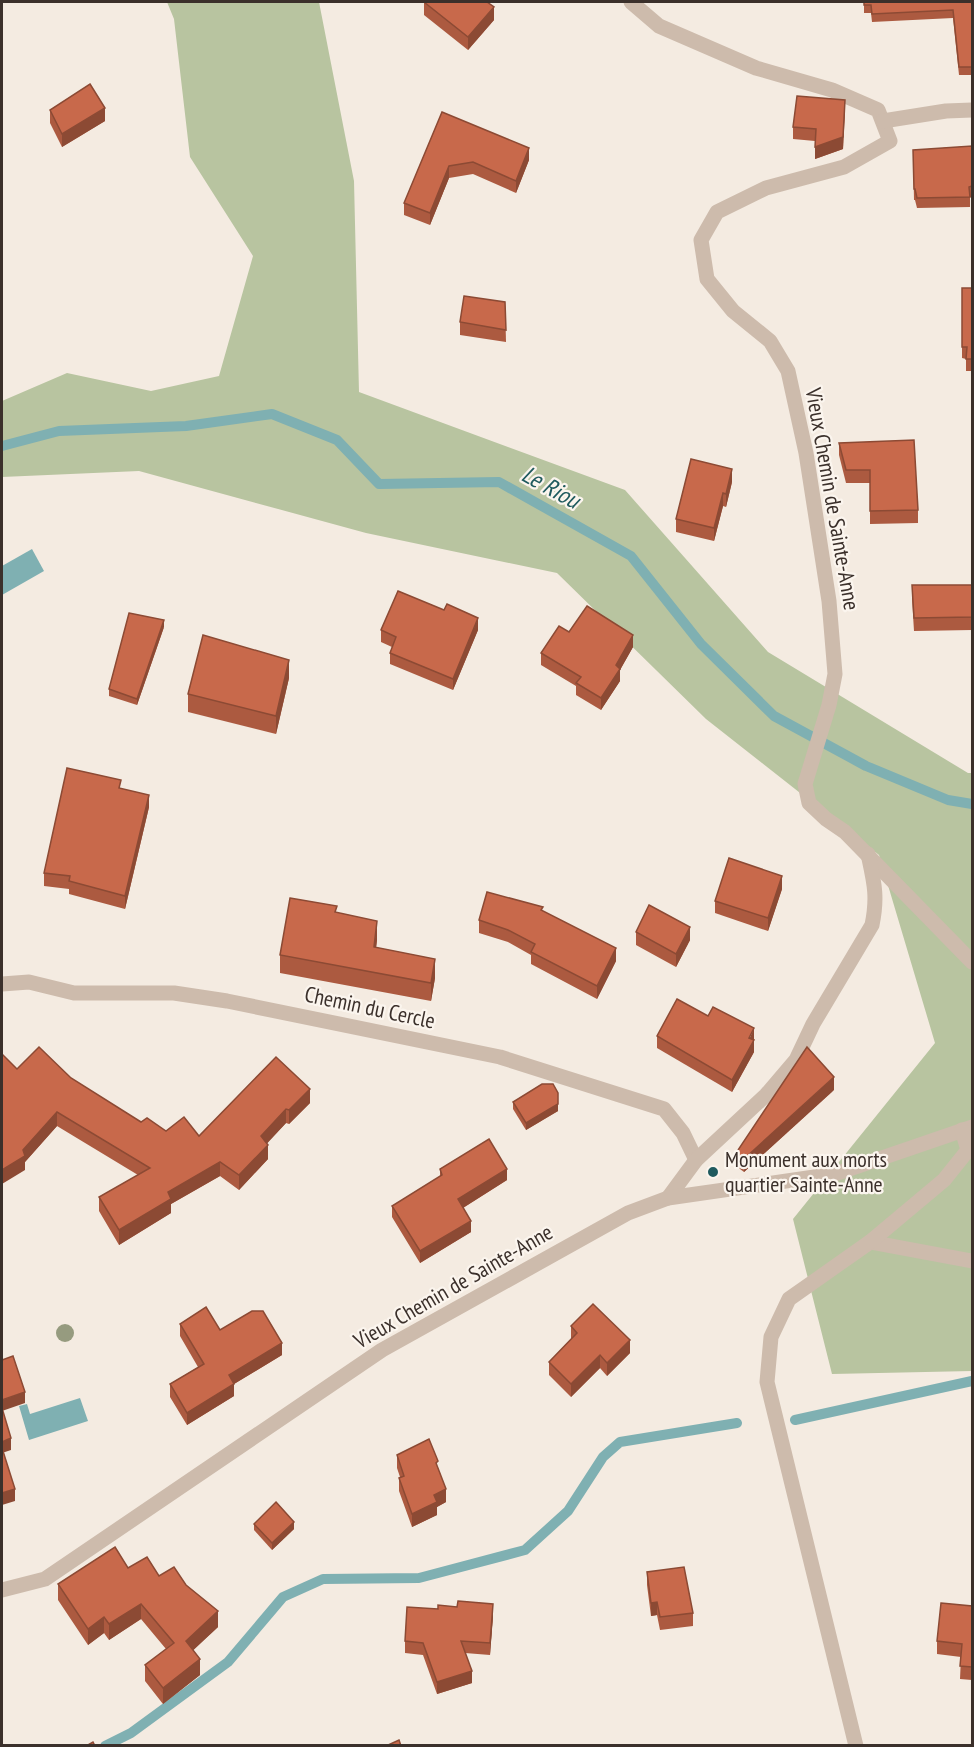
<svg xmlns="http://www.w3.org/2000/svg" width="974" height="1747" viewBox="0 0 974 1747" font-family="'PT Sans Narrow',sans-serif">
	<style>
		.green { fill: #b8c4a0 }
		.water { fill: #7fb0b2 }
		.lines { fill: none; stroke-linecap: round; stroke-linejoin: round }
		.stream { stroke: #7fb0b2; stroke-width: 10 }
		.minor { stroke: #cdbbac; stroke-width: 15 }
		.tree { fill: #969b7f }
		.wall { fill: #ac5a40 }
		.shaded-wall { fill: #8c4a34 }
		.building { fill: #c8694b; stroke: #8c4a34; stroke-width: 1.5 }
		.poi-dot { fill: #1f5a5e; stroke: #fbf5ee; stroke-width: 2 }
		.labels { text-anchor: middle; dominant-baseline: central; stroke-width: 4.5; stroke-linejoin: round; paint-order: stroke }
		.street-label { font-size: 22px; fill: #3b302b; stroke: #fbf5ee }
		.poi-label { font-size: 22px; fill: #3b302b; stroke: #fbf5ee; text-anchor: start }
		.water-label { font-size: 24px; font-style: italic; fill: #1f5a5e; stroke: #fbf5ee }
	</style>
	<rect width="100%" height="100%" fill="#f4ebe1"/>
	<polygon class="green" points="167,2 319,2 354,181 359,392 625,490 768,652 968,773 972,773 972,1371 832,1374 793,1219 935,1043 879,855 706,719 557,573 366,533 139,471 2,477 2,401 67,373 151,391 219,376 253,256 190,157 174,19"/>
	<g class="water">
		<polygon points="32,549 44,571 2,595 2,566"/>
		<polygon points="80,1398 88,1421 29,1440 19,1406 27,1404 30,1414"/>
	</g>
	<g class="lines">
		<g class="stream">
			<polyline points="2,446 59,431 186,426 272,414 337,440 379,484 499,482 631,556 701,644 774,716 866,766 948,800 972,804"/>
			<polyline points="795,1420 972,1381"/>
			<polyline points="105,1746 131,1733 228,1662 283,1597 323,1579 419,1578 525,1550 568,1511 603,1457 620,1442 737,1423"/>
		</g>
		<g class="minor">
			<polyline points="631,2 659,26 756,68 832,90 878,110 890,141 844,167 766,188 717,212 701,240 707,279 733,311 770,341 788,371 806,453 829,601 835,674 829,705 805,784 809,803 826,819 845,832 972,962"/>
			<polyline points="883,121 946,111 972,110"/>
			<polyline points="2,984 29,982 74,993 174,993 227,1001 500,1057 664,1109 683,1133 696,1160"/>
			<path d="M668 1198 696 1160 766 1095 796 1060 813 1024 872 925C878 896 874 882 868 854"/>
			<polyline points="870,1242 972,1261"/>
			<polyline points="2,1590 45,1579 382,1350 628,1213 668,1198 835,1174 972,1127"/>
			<polyline points="856,1746 767,1382 771,1337 789,1299 870,1242 944,1180 968,1150 962,1130"/>
		</g>
	</g>
	<circle class="tree" cx="65" cy="1333" r="9"/>
	<g class="wall">
		<polygon points="424,2 494,20 468,50 424,15"/>
		<polygon points="864,2 972,2 972,75 959,75 953,18 872,22 871,13 864,13"/>
		<polygon points="50,110 105,121 62,147 50,123"/>
		<polygon points="442,112 529,160 516,193 473,174 449,178 430,225 404,215 404,203"/>
		<polygon points="845,112 843,149 815,159 815,141 793,139 793,127"/>
		<polygon points="972,146 972,197 970,197 970,207 917,208 915,200 914,200 913,150"/>
		<polygon points="962,288 972,288 972,371 966,371 966,359 962,358"/>
		<polygon points="505,302 506,342 460,335 460,322"/>
		<polygon points="839,443 918,510 918,523 870,524 870,483 846,483 839,455"/>
		<polygon points="732,482 726,507 723,506 714,541 676,532 676,519"/>
		<polygon points="972,585 972,630 914,631 912,598"/>
		<polygon points="164,627 137,705 109,696 109,689"/>
		<polygon points="381,630 478,630 453,690 390,664 390,653 392,647 381,642"/>
		<polygon points="569,632 633,647 620,670 620,681 601,710 576,695 576,686 541,665 541,653"/>
		<polygon points="289,678 276,734 188,712 188,694"/>
		<polygon points="121,789 149,807 125,909 69,894 69,889 44,886 44,873"/>
		<polygon points="782,889 768,931 715,913 715,901"/>
		<polygon points="543,911 616,961 597,999 531,964 531,955 508,942 479,933 479,920"/>
		<polygon points="337,913 377,940 376,947 435,978 431,1001 280,973 280,955"/>
		<polygon points="636,932 690,940 676,967 636,945"/>
		<polygon points="657,1036 754,1052 732,1092 657,1048"/>
		<polygon points="276,1057 310,1103 289,1124 286,1123 267,1143 268,1159 239,1190 220,1176 171,1204 171,1213 119,1245 99,1211 99,1197 138,1175 57,1126 25,1162 25,1170 17,1069 71,1078 141,1122 166,1131 199,1136"/>
		<polygon points="834,1090 744,1172 736,1166 736,1153"/>
		<polygon points="513,1102 558,1111 526,1130 513,1109"/>
		<polygon points="440,1169 507,1180 463,1208 471,1232 420,1263 392,1217 392,1206 440,1177"/>
		<polygon points="180,1324 220,1330 282,1355 234,1384 234,1396 187,1425 170,1397 170,1384 198,1367 180,1336"/>
		<polygon points="571,1326 630,1353 607,1376 600,1368 571,1397 549,1375 549,1362 571,1339"/>
		<polygon points="397,1455 438,1468 446,1502 437,1507 437,1515 412,1527 399,1491 399,1478 400,1477 397,1468"/>
		<polygon points="254,1524 294,1529 272,1550 254,1530"/>
		<polygon points="128,1568 159,1576 186,1585 218,1627 193,1650 200,1675 163,1704 145,1681 145,1665 166,1649 141,1619 109,1640 104,1633 88,1645 58,1600 58,1584"/>
		<polygon points="647,1572 693,1613 693,1626 660,1630 657,1615 651,1616 647,1585"/>
		<polygon points="972,1606 972,1680 960,1679 961,1657 937,1654 937,1641"/>
		<polygon points="493,1616 490,1655 465,1653 472,1683 437,1694 423,1655 405,1653 405,1641"/>
	</g>
	<g class="shaded-wall">
		<polygon points="494,7 494,20 468,50 468,37"/>
		<polygon points="845,100 843,149 815,159 815,147"/>
		<polygon points="105,108 105,121 62,147 62,134"/>
		<polygon points="529,148 529,160 516,193 516,181"/>
		<polygon points="449,166 449,178 430,225 430,213"/>
		<polygon points="732,469 732,482 726,507 726,494"/>
		<polygon points="723,493 723,506 714,541 714,528"/>
		<polygon points="478,618 478,630 453,690 453,679"/>
		<polygon points="164,620 164,627 137,705 137,699"/>
		<polygon points="633,635 633,647 620,670 620,681 601,710 601,698 616,665"/>
		<polygon points="289,660 289,678 276,734 276,716"/>
		<polygon points="149,795 149,807 125,909 125,896"/>
		<polygon points="782,876 782,889 768,931 768,918"/>
		<polygon points="377,921 377,940 374,966 374,947"/>
		<polygon points="690,927 690,940 676,967 676,954"/>
		<polygon points="616,948 616,961 597,999 597,986"/>
		<polygon points="435,959 435,978 431,1001 431,983"/>
		<polygon points="754,1028 754,1052 732,1092 732,1080"/>
		<polygon points="834,1077 834,1090 744,1172 744,1159"/>
		<polygon points="310,1089 310,1103 289,1124 289,1110"/>
		<polygon points="558,1104 558,1111 526,1130 526,1123"/>
		<polygon points="286,1109 286,1123 261,1150 261,1136"/>
		<polygon points="57,1112 57,1126 25,1162 25,1170 2,1184 2,1170 23,1150"/>
		<polygon points="268,1145 268,1159 239,1190 239,1175"/>
		<polygon points="220,1162 220,1176 171,1204 171,1213 119,1245 119,1230 168,1192"/>
		<polygon points="507,1169 507,1180 458,1211 458,1199"/>
		<polygon points="471,1221 471,1232 420,1263 420,1251"/>
		<polygon points="630,1340 630,1353 607,1376 607,1363"/>
		<polygon points="282,1343 282,1355 234,1384 234,1396 187,1425 187,1413 229,1375"/>
		<polygon points="600,1355 600,1368 571,1397 571,1384"/>
		<polygon points="25,1392 25,1403 2,1411 2,1400"/>
		<polygon points="11,1438 11,1450 2,1453 2,1442"/>
		<polygon points="15,1489 15,1501 2,1505 2,1493"/>
		<polygon points="446,1489 446,1502 437,1507 437,1515 412,1527 412,1514 434,1495"/>
		<polygon points="294,1522 294,1529 272,1550 272,1543"/>
		<polygon points="657,1602 657,1615 651,1616 651,1603"/>
		<polygon points="141,1604 141,1619 109,1640 109,1624"/>
		<polygon points="493,1604 493,1616 490,1655 490,1643"/>
		<polygon points="218,1611 218,1627 186,1657 186,1641"/>
		<polygon points="104,1617 104,1633 88,1645 88,1629"/>
		<polygon points="200,1659 200,1675 163,1704 163,1688"/>
		<polygon points="472,1671 472,1683 437,1694 437,1682"/>
	</g>
	<g class="building">
		<polygon points="424,2 487,2 494,7 468,37"/>
		<polygon points="864,2 972,2 972,67 959,67 953,10 872,14 871,5 864,5"/>
		<polygon points="90,84 105,108 62,134 50,110"/>
		<polygon points="797,96 845,100 843,137 815,147 816,129 793,127"/>
		<polygon points="442,112 529,148 516,181 473,162 449,166 430,213 404,203"/>
		<polygon points="972,146 972,186 969,187 970,197 917,198 915,189 914,189 913,150"/>
		<polygon points="962,288 972,288 972,359 966,359 967,347 962,347"/>
		<polygon points="464,296 505,302 506,330 460,322"/>
		<polygon points="914,440 918,510 870,511 870,470 846,470 839,443"/>
		<polygon points="691,459 732,469 726,494 723,493 714,528 676,519"/>
		<polygon points="912,585 972,585 972,617 914,618"/>
		<polygon points="398,591 444,610 447,604 478,618 453,679 390,653 396,637 381,630"/>
		<polygon points="587,606 633,635 616,665 620,669 601,698 576,683 581,677 541,653 559,626 569,632"/>
		<polygon points="129,613 164,620 137,699 109,689"/>
		<polygon points="203,635 289,660 276,716 188,694"/>
		<polygon points="67,768 121,780 119,788 149,795 125,896 69,881 70,876 44,873"/>
		<polygon points="729,858 782,876 768,918 715,901"/>
		<polygon points="487,892 543,907 541,910 616,948 597,986 531,952 535,944 508,930 479,920"/>
		<polygon points="290,898 337,906 335,912 377,921 374,947 435,959 431,983 280,955"/>
		<polygon points="649,905 690,927 676,954 636,932"/>
		<polygon points="677,999 708,1016 713,1007 754,1028 749,1038 754,1040 732,1080 657,1036"/>
		<polygon points="39,1047 71,1078 141,1122 147,1118 166,1131 184,1117 199,1136 276,1057 310,1089 289,1110 286,1109 261,1136 268,1145 239,1175 220,1162 168,1192 171,1199 119,1230 99,1197 150,1168 57,1112 23,1150 25,1156 2,1170 2,1054 17,1069"/>
		<polygon points="807,1047 834,1077 744,1159 736,1153"/>
		<polygon points="542,1084 553,1084 558,1093 558,1104 526,1123 513,1102"/>
		<polygon points="489,1139 507,1169 458,1199 471,1221 420,1251 392,1206 442,1175 440,1169"/>
		<polygon points="593,1304 630,1340 607,1363 600,1355 571,1384 549,1362 577,1333 571,1326"/>
		<polygon points="206,1307 220,1330 252,1311 263,1311 282,1343 229,1375 234,1384 187,1413 170,1384 204,1364 180,1324"/>
		<polygon points="13,1356 25,1392 2,1400 2,1360"/>
		<polygon points="2,1408 11,1438 2,1442"/>
		<polygon points="429,1439 438,1461 436,1463 446,1489 434,1495 437,1502 412,1514 399,1478 404,1476 397,1455"/>
		<polygon points="2,1448 15,1489 2,1493"/>
		<polygon points="276,1502 294,1522 272,1543 254,1524"/>
		<polygon points="115,1547 128,1568 147,1557 159,1576 174,1567 186,1585 218,1611 186,1641 200,1659 163,1688 145,1665 174,1643 141,1604 109,1624 104,1617 88,1629 58,1584"/>
		<polygon points="684,1567 693,1613 660,1617 657,1602 651,1603 647,1572"/>
		<polygon points="458,1601 493,1604 490,1643 461,1641 472,1671 437,1682 423,1643 405,1641 407,1607 438,1609 438,1605 457,1607"/>
		<polygon points="941,1603 972,1606 972,1667 960,1666 962,1644 937,1641"/>
		<polygon points="399,1740 401,1746 386,1746"/>
		<polygon points="93,1742 95,1746 86,1746"/>
	</g>
	<circle class="poi-dot" cx="713" cy="1172" r="6"/>
	<g class="labels">
		<g class="street-label">
			<text transform="translate(833 499) rotate(80)">Vieux Chemin de Sainte-Anne</text>
			<text transform="translate(370 1007) rotate(12)">Chemin du Cercle</text>
			<text transform="translate(453 1286) rotate(-30)">Vieux Chemin de Sainte-Anne</text>
		</g>
		<g class="poi-label">
			<text x="725" y="1159">Monument aux morts<tspan x="725" dy="25">quartier Sainte-Anne</tspan></text>
		</g>
		<g class="water-label">
			<text transform="translate(551 487) rotate(29)">Le Riou</text>
		</g>
	</g>
	<rect width="974" height="1747" fill="none" stroke="#3b302b" stroke-width="6"/>
</svg>
